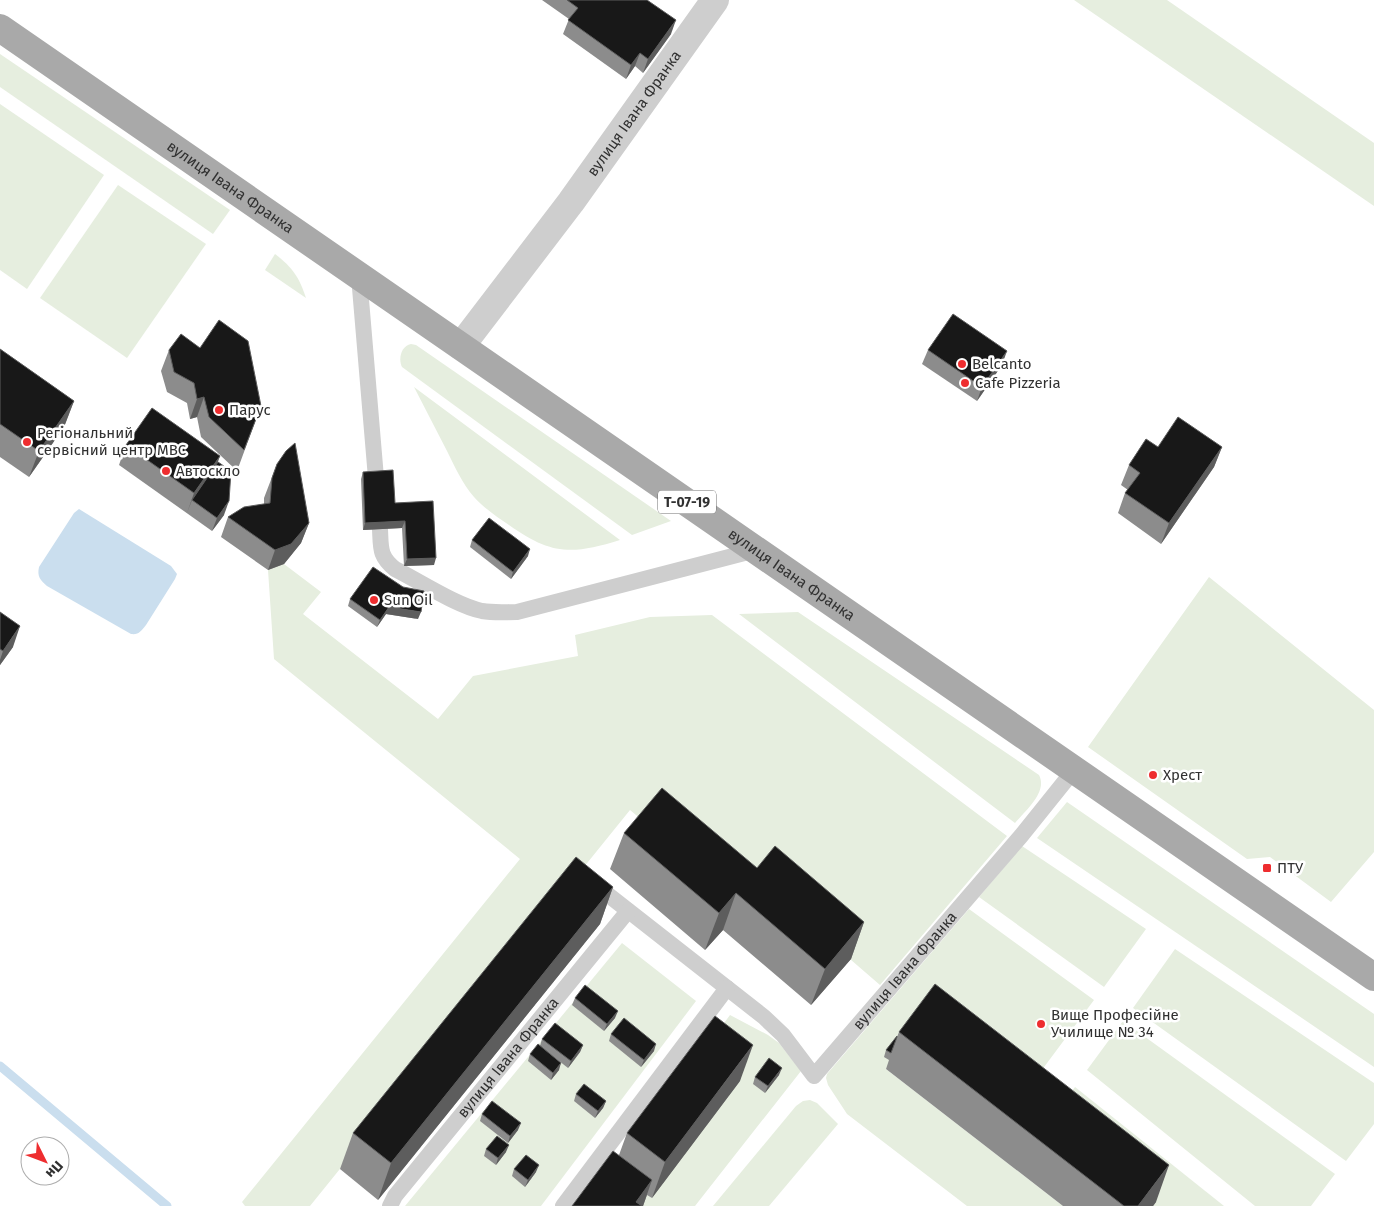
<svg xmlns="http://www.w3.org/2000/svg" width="1374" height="1206" viewBox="0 0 1374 1206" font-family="'Fira Sans',sans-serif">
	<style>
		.green { fill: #e6eedf }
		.water { fill: #cadeee }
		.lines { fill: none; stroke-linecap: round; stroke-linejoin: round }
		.stream { stroke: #cadeee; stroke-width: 9 }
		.service { stroke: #cecece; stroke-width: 16 }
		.minor { stroke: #cecece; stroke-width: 28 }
		.primary { stroke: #a9a9a9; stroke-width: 28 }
		.wall { fill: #8c8c8c }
		.shaded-wall { fill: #5d5d5d }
		.building { fill: #181818; stroke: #5d5d5d }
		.poi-dot { fill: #ee2d2f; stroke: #fff; stroke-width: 2 }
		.labels { text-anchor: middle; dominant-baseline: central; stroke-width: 5; stroke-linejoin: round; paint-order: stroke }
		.shield { fill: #fff; stroke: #6f6f6f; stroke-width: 1 }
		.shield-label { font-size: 14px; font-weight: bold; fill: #313131 }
		.street-label { font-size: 15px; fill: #313131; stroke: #fff }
		.poi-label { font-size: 15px; fill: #313131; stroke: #fff; text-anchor: start }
	</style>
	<rect width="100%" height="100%" fill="#fff"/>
	<g class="green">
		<polygon points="1074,0 1167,0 1374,143 1374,206"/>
		<polygon points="0,54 230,210 213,234 0,87"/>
		<polygon points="0,104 104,175 27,289 0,270"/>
		<polygon points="118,185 206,244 127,358 40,298"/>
		<path d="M275 254C293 268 299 277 306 298L265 270Z"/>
		<path d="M411 344 416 345 671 521 632 535 402 367C398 359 401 346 411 344Z"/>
		<path d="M414 387 620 540C572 555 551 555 509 525 497 517 484 508 474 497 462 483 455 467 447 451 436 430 425 408 414 387Z"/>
		<polygon points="284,564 321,592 303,614 438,719 473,676 578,656 575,635 650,617 712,615 1007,836 880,985 762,883 648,825 630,810 310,1206 245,1206 242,1202 520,859 274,659 268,570"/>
		<polygon points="1209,577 1374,710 1374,852 1331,902 1270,857 1247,859 1088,747"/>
		<path d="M798 612 1039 775C1048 792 1025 811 1015 823L739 614Z"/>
		<polygon points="1067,802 1374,1014 1374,1067 1037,838"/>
		<polygon points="1022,846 1146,929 1104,987 979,897"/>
		<polygon points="969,909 1094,1000 1021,1098 890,1062 886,1069 1063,1206 967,1206 847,1114 828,1085 826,1078 827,1074"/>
		<polygon points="622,943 696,1001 541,1206 405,1206"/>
		<polygon points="1175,949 1374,1083 1374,1124 1346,1161 1133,1008"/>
		<polygon points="730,1015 768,1035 779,1043 801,1071 695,1206 624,1206 638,1188 652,1198 702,1053"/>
		<polygon points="1123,1021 1335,1174 1311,1206 1255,1206 1087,1070"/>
		<polygon points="1075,1087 1224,1206 1153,1206 1051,1121"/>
		<polygon points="810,1100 817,1103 838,1124 769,1206 713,1206 796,1106 803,1101"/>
	</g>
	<path class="water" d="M79 509 171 566 177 574 175 579 146 625C141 631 139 635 131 634L47 586C40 580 37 576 39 567L74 513Z"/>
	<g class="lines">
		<polyline class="stream" points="0,1066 167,1206"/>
		<g class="service">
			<polyline points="359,276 376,478"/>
			<path d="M380 529C381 548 379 556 395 569 419 581 457 606 482 611 494 613 505 612 517 612L756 550"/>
			<path id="s1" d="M593 883 764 1017 783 1035 814 1076 1021 836 1074 770"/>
			<path id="s2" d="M390 1206 395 1196 628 911"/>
			<polyline points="563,1206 727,988"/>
		</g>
		<path class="minor" id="s3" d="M461 346 571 202 715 0"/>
		<path class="primary" id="s4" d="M0 28 1374 977"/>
	</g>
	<g class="wall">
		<polygon points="542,0 647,0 671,34 643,73 635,66 626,79 563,34 569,19"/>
		<polygon points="0,349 74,401 64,427 29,477 0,457"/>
		<polygon points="169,350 261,406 237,471 201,437 197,417 190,419 187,403 167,392 161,371"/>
		<polygon points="928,350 1002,365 977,401 922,364"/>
		<polygon points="126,445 218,462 224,515 212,531 119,465"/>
		<polygon points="1158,447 1222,447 1214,467 1161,544 1118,513 1125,493 1128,490 1121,485 1129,465"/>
		<polygon points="277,464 309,523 301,543 284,564 268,570 221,537 228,517 264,504 264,498"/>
		<polygon points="363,472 395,503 434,565 404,566 402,528 363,530 361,479"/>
		<polygon points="472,540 528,556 511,579 470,547"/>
		<polygon points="350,599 418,619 386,614 377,627 348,606"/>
		<polygon points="0,612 13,647 0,665"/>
		<polygon points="624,833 757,868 864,922 851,959 811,1005 723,930 705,950 610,869"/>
		<polygon points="613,887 600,924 378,1200 340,1169 353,1133"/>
		<polygon points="575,998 615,1018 604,1031 572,1005"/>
		<polygon points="899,1032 1156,1202 1153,1206 1063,1206 886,1069 889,1060 884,1057 886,1050 897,1037"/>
		<polygon points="611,1034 654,1051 641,1067 609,1041"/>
		<polygon points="542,1039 583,1045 580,1052 568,1068 540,1046"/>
		<polygon points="530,1054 559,1070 551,1080 528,1061"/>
		<polygon points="779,1075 765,1093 753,1084 755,1077"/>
		<polygon points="740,1081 652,1198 647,1195 643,1206 572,1206 619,1155 627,1133"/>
		<polygon points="576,1094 606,1101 603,1108 595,1118 574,1101"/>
		<polygon points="482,1114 518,1130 508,1143 480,1121"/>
		<polygon points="486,1149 506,1152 496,1165 484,1156"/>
		<polygon points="514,1169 536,1172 525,1187 512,1176"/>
	</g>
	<g class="shaded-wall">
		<polygon points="676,20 671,34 643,73 648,59"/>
		<polygon points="640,53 635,66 626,79 631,65"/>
		<polygon points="1007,351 1002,365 977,401 982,387"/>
		<polygon points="204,397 197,417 190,419 197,399"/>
		<polygon points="74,401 64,427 29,477 39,451"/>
		<polygon points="1222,447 1214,467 1161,544 1169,523"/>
		<polygon points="220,456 213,476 192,500 187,513 194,493"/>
		<polygon points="229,501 224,515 212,531 217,518"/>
		<polygon points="405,521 402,528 363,530 365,523"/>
		<polygon points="309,523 301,543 284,564 268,570 275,550"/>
		<polygon points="530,549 528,556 511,579 513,572"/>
		<polygon points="436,558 434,565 404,566 407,559"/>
		<polygon points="389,607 421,612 418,619 386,614 377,627 380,620"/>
		<polygon points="20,626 13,647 0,665 0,660 3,651"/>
		<polygon points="613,887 600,924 378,1200 391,1163"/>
		<polygon points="736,893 723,930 705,950 719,913"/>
		<polygon points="864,922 851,959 811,1005 825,969"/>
		<polygon points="618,1011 615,1018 604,1031 607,1024"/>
		<polygon points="656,1044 654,1051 641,1067 644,1060"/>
		<polygon points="583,1045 580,1052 568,1068 571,1061"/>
		<polygon points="753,1045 740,1081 652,1198 665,1162"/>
		<polygon points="561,1063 559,1070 551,1080 553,1073"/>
		<polygon points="782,1068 779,1075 765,1093 768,1086"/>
		<polygon points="606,1101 603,1108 595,1118 598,1111"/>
		<polygon points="521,1123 518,1130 508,1143 510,1136"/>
		<polygon points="509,1145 506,1152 496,1165 498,1158"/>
		<polygon points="539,1165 536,1172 525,1187 528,1180"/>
		<polygon points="1169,1165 1156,1202 1153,1206 1138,1206"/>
		<polygon points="652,1180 643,1206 635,1206 636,1202"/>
	</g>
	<g class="building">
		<polygon points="567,0 647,0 676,20 648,59 640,53 631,65 568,20 578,8"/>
		<polygon points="953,314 1007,351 982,387 928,350"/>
		<polygon points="219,320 248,341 261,406 244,450 209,417 204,397 197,399 194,383 174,372 169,350 181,334 200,348"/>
		<polygon points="0,349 74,401 39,451 0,424"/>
		<polygon points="152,408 220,456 194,493 126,445"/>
		<polygon points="1178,417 1222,447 1169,523 1125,493 1140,473 1129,465 1146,439 1158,447"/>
		<polygon points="295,443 309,523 291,544 275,550 228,517 244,507 270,503 272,478 277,464 286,451"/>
		<polygon points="218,462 231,471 229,501 217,518 192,500"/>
		<polygon points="393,470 395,503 433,501 436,558 407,559 405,521 365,523 363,472"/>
		<polygon points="489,518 530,549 513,572 472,540"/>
		<polygon points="373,567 403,587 424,591 421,612 389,607 380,620 350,599"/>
		<polygon points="0,612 20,626 3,651 0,649"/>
		<polygon points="662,788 757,868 775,846 864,922 825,969 736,893 719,913 624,833"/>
		<polygon points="576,857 613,887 391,1163 353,1133"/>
		<polygon points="935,984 1169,1165 1138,1206 1124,1206 899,1032"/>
		<polygon points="585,985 618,1011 607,1024 575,998"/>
		<polygon points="715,1016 753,1045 665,1162 627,1133"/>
		<polygon points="624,1018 656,1044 644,1060 611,1034"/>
		<polygon points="555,1023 583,1045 571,1061 542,1039"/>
		<polygon points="897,1036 897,1037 891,1053 886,1050"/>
		<polygon points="538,1044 561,1063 553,1073 530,1054"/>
		<polygon points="769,1058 782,1068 768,1086 755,1077"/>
		<polygon points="584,1084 606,1101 598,1111 576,1094"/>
		<polygon points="492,1101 521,1123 510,1136 482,1114"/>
		<polygon points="497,1136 509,1145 498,1158 486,1149"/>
		<polygon points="613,1151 652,1180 636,1202 642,1206 572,1206"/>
		<polygon points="526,1155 539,1165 528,1180 514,1169"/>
	</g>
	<g class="poi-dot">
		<circle cx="962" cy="364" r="5"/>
		<circle cx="965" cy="383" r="5"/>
		<circle cx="219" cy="410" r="5"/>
		<circle cx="27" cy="442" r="5"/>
		<circle cx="166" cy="471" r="5"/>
		<circle cx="374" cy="600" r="5"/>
		<circle cx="1153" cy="775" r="5"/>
		<rect x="1262" y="863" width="10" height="10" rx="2.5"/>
		<circle cx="1041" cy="1024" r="5"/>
	</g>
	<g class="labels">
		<rect class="shield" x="658" y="490.5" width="58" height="23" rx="4"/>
		<g class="shield-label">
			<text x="687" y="502">Т-07-19</text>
		</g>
		<g class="street-label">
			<text stroke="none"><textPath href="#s3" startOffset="290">вулиця Івана Франка</textPath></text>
			<text stroke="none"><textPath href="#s4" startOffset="280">вулиця Івана Франка</textPath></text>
			<text stroke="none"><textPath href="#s4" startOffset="962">вулиця Івана Франка</textPath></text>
			<text stroke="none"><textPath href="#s1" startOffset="434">вулиця Івана Франка</textPath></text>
			<text stroke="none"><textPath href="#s2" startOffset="190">вулиця Івана Франка</textPath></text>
		</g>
		<g class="poi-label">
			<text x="972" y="364">Belcanto</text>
			<text x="975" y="383">Cafe Pizzeria</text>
			<text x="229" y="410">Парус</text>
			<text x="37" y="433">Регіональний<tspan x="37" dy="17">сервісний центр МВС</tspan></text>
			<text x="176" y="471">Автоскло</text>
			<text x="384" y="600">Sun Oil</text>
			<text x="1163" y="775">Хрест</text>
			<text x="1277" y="868">ПТУ</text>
			<text x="1051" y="1015">Вище Професійне<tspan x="1051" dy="17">Училище № 34</tspan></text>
		</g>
	</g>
	<g transform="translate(45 1161) rotate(132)"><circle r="24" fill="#ffffff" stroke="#adadad"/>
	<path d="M0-4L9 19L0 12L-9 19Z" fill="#ee2d2f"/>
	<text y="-8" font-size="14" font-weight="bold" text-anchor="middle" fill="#313131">Пн</text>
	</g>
</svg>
